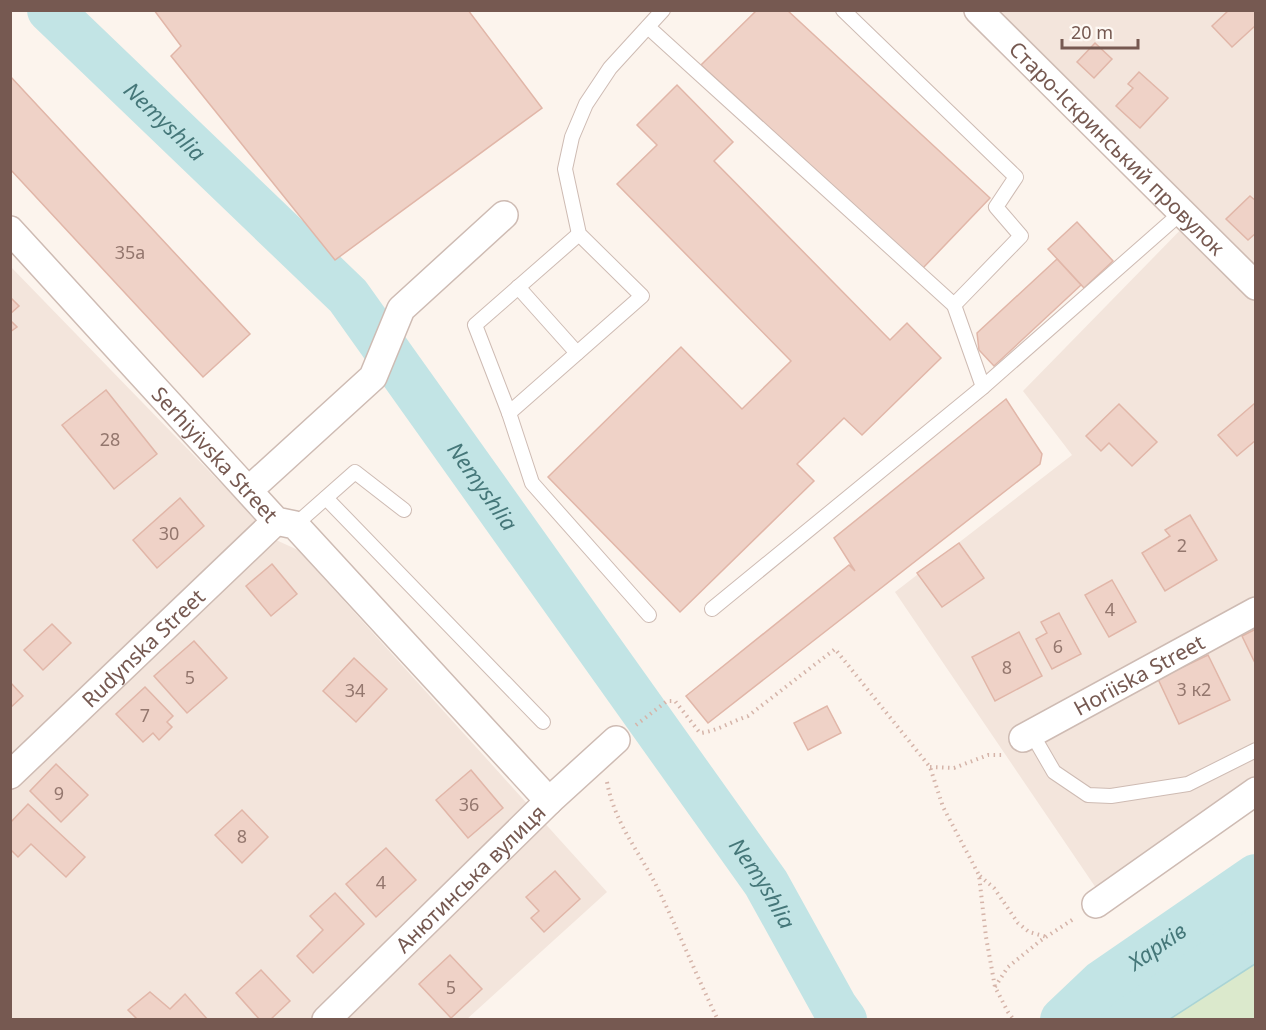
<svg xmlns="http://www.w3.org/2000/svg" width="1266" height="1030" viewBox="0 0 1266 1030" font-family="'Noto Sans',sans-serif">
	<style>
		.residential { fill: #f3e5dc }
		.green { fill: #dbe9cc }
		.water { fill: #c2e4e5; stroke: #a9d4d6; stroke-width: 1.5 }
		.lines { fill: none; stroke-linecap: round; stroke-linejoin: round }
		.river { stroke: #c2e4e5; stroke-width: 46 }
		.building { fill: #efd2c7; stroke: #e1b6a8; stroke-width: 1.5 }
		.lane-casing { stroke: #cebbb3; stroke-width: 16 }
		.street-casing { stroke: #cebbb3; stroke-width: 30 }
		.path { stroke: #d5b4a9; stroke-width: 4; stroke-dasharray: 1.5 4.5; stroke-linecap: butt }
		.lane { stroke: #fff; stroke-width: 14 }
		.street { stroke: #fff; stroke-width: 27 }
		.labels { text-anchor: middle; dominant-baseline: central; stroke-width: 4.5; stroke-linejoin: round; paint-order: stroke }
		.number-label { font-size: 18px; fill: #94776e }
		.street-label { font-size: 21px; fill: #765951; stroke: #fef9f4 }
		.water-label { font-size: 22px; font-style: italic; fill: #457779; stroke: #fef9f4 }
	</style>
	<rect width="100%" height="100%" fill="#fcf4ed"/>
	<g class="residential">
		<polygon points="989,11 1255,11 1255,780 1096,888 895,592 1072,455 1023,391 1194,216"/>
		<polygon points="10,266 276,540 298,550 607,892 467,1019 11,1019"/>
	</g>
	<polygon class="green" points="1255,964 1255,1019 1170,1019"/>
	<polygon class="water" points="1255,863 1255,964 1170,1019 1063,1019 1113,974"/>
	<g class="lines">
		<g class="river">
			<path id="s1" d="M50 10 348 296 766 883 834 1006 844 1020"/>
			<path id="s2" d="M1063 1020 1102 983 1256 877"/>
		</g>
	</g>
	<g class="building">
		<polygon points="154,10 468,10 542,108 335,260 171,56 181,46"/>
		<polygon points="757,10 787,10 990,198 923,268 701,65"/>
		<polygon points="1229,10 1256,10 1256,25 1232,47 1212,26"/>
		<polygon points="1095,43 1112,59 1094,78 1077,62"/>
		<polygon points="1139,72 1168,98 1140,128 1116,106 1133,88 1128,84"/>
		<polygon points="10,76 250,334 203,377 10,169"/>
		<polygon points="677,85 733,142 714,161 890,340 907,323 941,358 862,435 844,418 797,464 814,481 680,612 548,477 681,347 742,409 791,361 617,184 657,145 637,125"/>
		<polygon points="1250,196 1256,201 1256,233 1248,240 1226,219"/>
		<polygon points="1077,222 1113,261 1084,288 1048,249"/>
		<polygon points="1057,259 1081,285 994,366 979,350 977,333"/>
		<polygon points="10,297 19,306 10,314"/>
		<polygon points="10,320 17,327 10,332"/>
		<polygon points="106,390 157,454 114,489 62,425"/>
		<polygon points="1006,399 1042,454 1040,464 708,723 686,696 849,565 855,571 834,538"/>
		<polygon points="1255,403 1256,440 1237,456 1218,435"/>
		<polygon points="1119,404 1157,442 1132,466 1109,443 1101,451 1086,436"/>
		<polygon points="180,498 204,526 157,568 133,540"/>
		<polygon points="1190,515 1217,560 1165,591 1142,553 1170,536 1165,530"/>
		<polygon points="959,543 984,578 942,607 917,573"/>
		<polygon points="272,564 297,594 271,616 246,586"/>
		<polygon points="1112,580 1136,622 1109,637 1085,595"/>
		<polygon points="1059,613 1081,654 1052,669 1036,639 1047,633 1041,622"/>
		<polygon points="52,624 71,643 43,670 24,650"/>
		<polygon points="1256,629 1256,665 1242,636"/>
		<polygon points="1019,632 1042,676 995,701 972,657"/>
		<polygon points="194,641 227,678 187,713 154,676"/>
		<polygon points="1208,655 1230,700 1179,724 1158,679"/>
		<polygon points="354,658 387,689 356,722 323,691"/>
		<polygon points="10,682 23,696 10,708"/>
		<polygon points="145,687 173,716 167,722 172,727 159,740 153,733 143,742 116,714"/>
		<polygon points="827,706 841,733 808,750 794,723"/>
		<polygon points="56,764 88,795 61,822 30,791"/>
		<polygon points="471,770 503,808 468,838 436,800"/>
		<polygon points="28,804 85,857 66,877 31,844 18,857 10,849 10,823"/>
		<polygon points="242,810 268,837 242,863 215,835"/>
		<polygon points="386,848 416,880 376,917 346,884"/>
		<polygon points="555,871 580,899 544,932 531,918 539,911 526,897"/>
		<polygon points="335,893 364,924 313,973 297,956 323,930 310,916"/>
		<polygon points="450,955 482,989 451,1018 419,984"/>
		<polygon points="261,970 290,1001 270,1020 260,1020 236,993"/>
		<polygon points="150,992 170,1009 185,994 208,1020 138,1020 128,1010"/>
	</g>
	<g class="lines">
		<defs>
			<g id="lane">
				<polyline points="843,10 1016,177 996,207 1021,236 954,305"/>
				<polyline points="648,27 954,305 983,387"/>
				<polyline points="518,287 577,353"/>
				<polyline points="509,413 475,325 579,234"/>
				<polyline points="326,498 543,722"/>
				<polyline points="295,525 355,472 404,510"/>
				<polyline points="712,609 983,387 1182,212"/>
				<polyline points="649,615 532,483 509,413 642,296 579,234 565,169 572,137 586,104 610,68 663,10"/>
				<polyline points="1032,734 1054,772 1088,795 1111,796 1188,784 1256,750"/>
			</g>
			<g id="street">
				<path id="s3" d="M978 10 1256 286"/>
				<path id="s4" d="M10 230 276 521 295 525 549 801"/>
				<polyline points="249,490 373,377 401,309 504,215"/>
				<path id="s5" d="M1023 738 1256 611"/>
				<path id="s6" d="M10 775 276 521"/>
				<polyline points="1096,904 1256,791"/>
				<path id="s7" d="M326 1020 549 801 616 740"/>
			</g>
		</defs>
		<use href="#lane" class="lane-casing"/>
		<use href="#street" class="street-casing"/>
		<g class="path">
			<path d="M636 725 667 701H675L700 733C718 731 732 721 748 716L835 649 930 767 943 807 979 875 986 937 995 987 1008 1012 1014 1020"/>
			<polyline points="930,767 954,768 988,755 1004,755"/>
			<path d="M607 782C615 825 640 852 658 889 679 932 697 977 718 1020"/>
			<polyline points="980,876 994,888 1018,923 1029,932 1047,937"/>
			<polyline points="995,987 1008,967 1040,941 1075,918"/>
		</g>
		<use href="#lane" class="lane"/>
		<use href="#street" class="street"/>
	</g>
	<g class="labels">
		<g class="number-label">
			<text x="130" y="252">35а</text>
			<text x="110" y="439">28</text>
			<text x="169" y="533">30</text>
			<text x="1182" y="545">2</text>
			<text x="1110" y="609">4</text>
			<text x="1058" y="646">6</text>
			<text x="1007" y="667">8</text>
			<text x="190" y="677">5</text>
			<text x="1194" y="689">3 к2</text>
			<text x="355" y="690">34</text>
			<text x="145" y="715">7</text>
			<text x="59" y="793">9</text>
			<text x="469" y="804">36</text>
			<text x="242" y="836">8</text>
			<text x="381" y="882">4</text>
			<text x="451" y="987">5</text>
		</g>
		<g class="street-label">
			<text stroke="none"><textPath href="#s3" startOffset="196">Старо-Іскринський провулок</textPath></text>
			<text stroke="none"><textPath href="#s4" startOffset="304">Serhiyivska Street</textPath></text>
			<text stroke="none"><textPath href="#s6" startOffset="184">Rudynska Street</textPath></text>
			<text stroke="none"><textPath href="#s5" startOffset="132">Horiiska Street</textPath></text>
			<text stroke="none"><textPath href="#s7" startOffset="202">Анютинська вулиця</textPath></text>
		</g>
		<g class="water-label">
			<text stroke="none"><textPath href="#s1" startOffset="160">Nemyshlia</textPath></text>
			<text stroke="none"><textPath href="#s1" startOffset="646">Nemyshlia</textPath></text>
			<text stroke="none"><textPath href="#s1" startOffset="1132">Nemyshlia</textPath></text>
			<text stroke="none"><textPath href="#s2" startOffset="120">Харків</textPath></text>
		</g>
	</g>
	<rect width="1266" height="1030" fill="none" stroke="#765951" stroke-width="24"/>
	<path d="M1062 39v9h76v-9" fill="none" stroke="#765951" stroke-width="3"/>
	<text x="1071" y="39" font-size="18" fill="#765951" stroke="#fef9f4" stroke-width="4.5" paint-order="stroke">20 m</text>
</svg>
